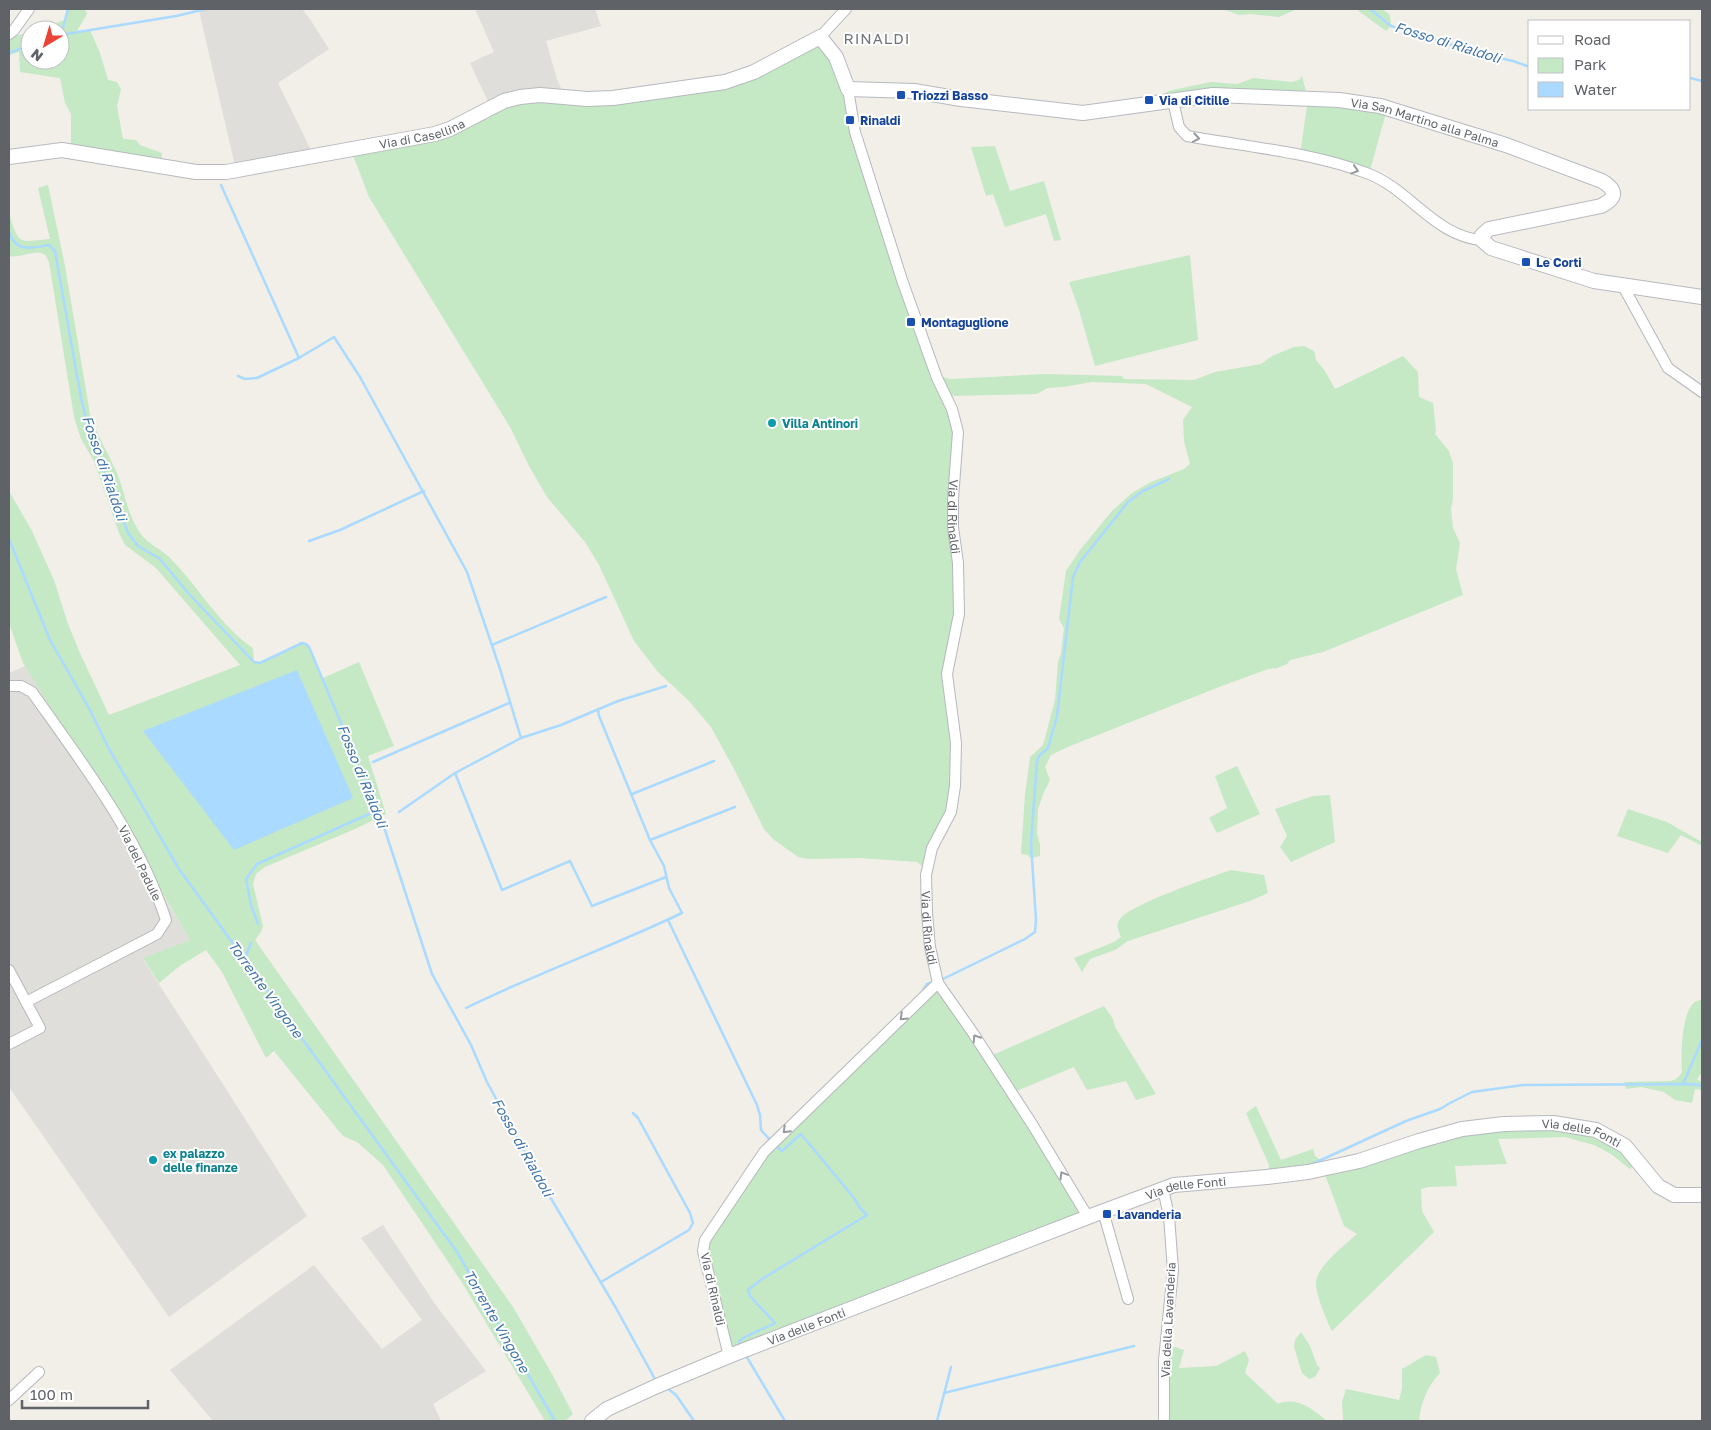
<svg xmlns="http://www.w3.org/2000/svg" width="1711" height="1430" viewBox="0 0 1711 1430" font-family="'Golos Text',sans-serif">
	<style>
		.industrial { fill: #e0deda }
		.green { fill: #c5e8c5 }
		.water { fill: #aadaff }
		.lines { fill: none; stroke-linecap: round; stroke-linejoin: round }
		.stream { stroke: #aadaff; stroke-width: 2.5 }
		.street-casing { stroke: #b5b8bc; stroke-width: 12 }
		.secondary-casing { stroke: #b6babf; stroke-width: 16 }
		.street { stroke: #fff; stroke-width: 10 }
		.secondary { stroke: #fff; stroke-width: 14 }
		.oneway { stroke: #979a9d }
		.transit-dot { fill: #1a4fb4; stroke: #fff; stroke-width: 2 }
		.culture-dot { fill: #0f9aa8; stroke: #fff; stroke-width: 2 }
		.labels { text-anchor: middle; dominant-baseline: central; stroke-width: 4; stroke-linejoin: round; paint-order: stroke }
		.transit-label { font-size: 12px; font-weight: bold; fill: #164399; stroke: #fff; text-anchor: start }
		.street-label { font-size: 12px; fill: #5f6368; stroke: #fff }
		.culture-label { font-size: 12px; font-weight: bold; fill: #0d838f; stroke: #fff; text-anchor: start }
		.water-label { font-size: 14px; font-style: italic; fill: #4174aa; stroke: #fff }
		.quarter-label { font-size: 15px; letter-spacing: 1px; fill: #70757a; stroke: #fff }
	</style>
	<rect width="100%" height="100%" fill="#f1efe8"/>
	<g class="industrial">
		<polygon points="206,9 302,9 310,19 329,49 278,83 314,156 236,170 199,11"/>
		<polygon points="475,9 595,9 601,26 546,41 557,79 565,97 491,108 470,63 494,52"/>
		<polygon points="26,666 190,940 143,959 307,1216 169,1317 9,1087 9,673"/>
		<polygon points="383,1225 435,1304 486,1371 433,1404 441,1421 213,1421 170,1370 314,1265 382,1349 422,1320 361,1238"/>
	</g>
	<g class="green">
		<polygon points="68,9 85,9 87,14 77,31 90,30 100,53 108,80 117,82 121,89 117,106 123,139 136,140 140,145 162,153 161,166 71,151 71,114 65,103 60,78 20,72 19,52 9,55 9,38 30,32 30,60 60,60 60,30 36,30 65,20"/>
		<polygon points="1212,9 1297,9 1279,17 1250,14 1239,15 1223,9"/>
		<polygon points="1356,9 1382,9 1390,15 1391,26 1386,31"/>
		<polygon points="820,37 848,89 852,141 930,373 950,379 1046,374 1122,376 1124,379 1194,380 1215,372 1261,364 1272,356 1294,347 1304,346 1314,351 1316,360 1325,371 1335,389 1403,356 1418,372 1419,397 1433,403 1436,430 1435,434 1449,451 1453,464 1453,499 1451,509 1453,528 1460,543 1456,569 1463,595 1323,652 1290,660 1287,664 1277,668 1268,669 1219,687 1070,746 1051,755 1045,767 1050,780 1044,792 1038,809 1037,834 1040,844 1040,856 1030,858 1028,855 1021,854 1025,795 1030,757 1043,745 1055,700 1058,662 1061,653 1064,628 1059,619 1066,571 1080,550 1112,511 1132,493 1151,482 1184,469 1190,464 1184,441 1183,420 1192,407 1146,384 1092,382 1063,387 1047,388 1037,394 945,396 958,432 953,527 959,614 949,659 955,786 927,870 917,862 860,858 809,859 798,857 773,839 764,829 734,769 711,727 689,701 658,672 634,641 599,565 585,542 547,497 529,466 510,427 369,197 351,150 407,140 504,101 587,99 725,82"/>
		<polygon points="1302,76 1308,99 1387,109 1369,174 1300,155 1308,99 1173,101 1166,94 1168,91 1211,82 1237,84 1254,78 1292,82 1299,80"/>
		<polygon points="995,146 1010,191 1044,181 1061,240 1054,241 1046,214 1005,227 993,194 986,196 971,147"/>
		<path d="M48 185 65 266 90 414C97 435 108 453 117 473 125 493 128 517 141 534 148 544 161 549 170 558 198 586 220 626 253 648L254 662H260L302 643 306 644 309 647 323 678 359 662 394 746 368 756 386 814 355 829 265 867 256 874 253 884 263 926 261 932 255 940 513 1307 552 1374 573 1414 565 1421H545L461 1281 383 1165 357 1142 343 1136 274 1051 266 1058 222 972 206 950 181 965 159 983 143 958 190 940 107 798 23 663 9 623V491L32 531 54 580 68 624 80 653 109 715 240 665 156 568 125 545 119 533 94 461 81 439 74 417 49 262 46 256C37 247 21 259 9 256V213C19 246 18 242 50 239L38 188Z"/>
		<polygon points="1190,255 1198,340 1095,366 1079,310 1069,282"/>
		<polygon points="1237,766 1260,814 1217,833 1209,818 1227,808 1215,776"/>
		<polygon points="1330,795 1335,842 1291,862 1280,847 1287,836 1275,809 1313,796"/>
		<polygon points="1628,809 1667,822 1702,842 1702,846 1681,835 1668,853 1617,836"/>
		<path d="M1231 870 1264 875 1268 893 1250 901 1128 941 1115 950 1090 959 1082 972 1074 958 1114 942 1121 937C1119 931 1115 925 1120 919 1129 905 1211 877 1231 870Z"/>
		<polygon points="938,983 988,1057 1104,1006 1113,1019 1115,1027 1156,1094 1136,1100 1126,1081 1087,1090 1074,1067 1012,1093 1088,1217 729,1356 705,1240 764,1152"/>
		<path d="M1702 999V1072L1697 1080 1702 1081V1090L1695 1089 1692 1103 1675 1100 1664 1092 1641 1087 1626 1089 1624 1082 1670 1081C1676 1080 1679 1077 1682 1072 1681 1056 1681 1012 1695 1002 1696 1001 1701 1000 1702 999Z"/>
		<path d="M1256 1106 1281 1160 1313 1149 1315 1156 1330 1167 1462 1129 1596 1130 1638 1162 1630 1169 1611 1154 1594 1145 1565 1137 1498 1139 1507 1164 1455 1166 1457 1186 1429 1187 1421 1189 1422 1211 1434 1232 1332 1331C1327 1321 1315 1293 1316 1282 1318 1265 1345 1245 1357 1234L1344 1226 1323 1169 1268 1177 1269 1165 1246 1113Z"/>
		<polygon points="1301,1332 1310,1346 1317,1365 1320,1368 1315,1377 1309,1379 1302,1373 1294,1347 1295,1340"/>
		<path d="M1166 1344 1184 1350 1179 1368 1216 1366 1245 1351 1249 1360 1245 1373 1278 1404C1298 1396 1312 1409 1327 1421H1164Z"/>
		<path d="M1426 1355 1436 1357 1440 1373C1427 1387 1421 1402 1419 1421H1343L1342 1402 1346 1389 1399 1400 1402 1389V1369Z"/>
	</g>
	<polygon class="water" points="297,670 353,798 234,850 143,731"/>
	<g class="lines">
		<g class="stream">
			<polyline points="1370,9 1391,26 1482,54 1513,61 1530,67"/>
			<polyline points="60,35 176,16 206,9"/>
			<polyline points="61,35 68,9"/>
			<polyline points="9,53 30,45"/>
			<polyline points="1690,78 1702,81"/>
			<polyline points="221,185 299,358"/>
			<path d="M9 232C16 253 31 248 49 245L55 251 81 398 88 427 128 533 138 546 160 559 189 594 254 662 260 663 302 643 306 644 309 647 381 818 432 974 471 1045 487 1082 540 1180 616 1308 656 1381"/>
			<polyline points="238,376 245,379 257,378 299,358 334,337 360,377 467,572 500,669 521,738"/>
			<polyline points="9,539 50,640 90,710 108,747 179,869 457,1252 555,1421"/>
			<polyline points="309,541 340,530 424,491"/>
			<polyline points="492,645 606,597"/>
			<polyline points="373,762 509,703"/>
			<polyline points="455,773 502,890 570,861 592,906 666,877"/>
			<polyline points="632,794 714,761"/>
			<polyline points="399,812 455,773 521,738 561,725 618,701 666,686"/>
			<polyline points="650,840 735,807"/>
			<polyline points="668,920 757,1105 760,1115 761,1130 771,1141"/>
			<polyline points="258,924 251,905 246,879 257,864 378,810"/>
			<polyline points="245,958 251,943"/>
			<polyline points="941,980 1025,939 1035,932 1036,920 1031,844 1037,761 1039,756 1048,748 1057,716 1073,577 1080,562 1128,502 1143,491 1169,479"/>
			<polyline points="922,992 927,984 936,981"/>
			<path d="M466 1008C537 973 611 947 682 913L669 888 664 866 650 840 599 716 598 710"/>
			<polyline points="1683,1084 1702,1040"/>
			<polyline points="1308,1166 1406,1121 1440,1109 1450,1103 1472,1092 1523,1085 1693,1084 1702,1086"/>
			<polyline points="601,1282 689,1230 693,1223 690,1213 638,1118 633,1113"/>
			<path d="M741 1347 739 1341C744 1336 766 1328 775 1323L750 1296 748 1290 762 1279 867 1215 860 1208 854 1198 801 1134 782 1151 775 1145"/>
			<polyline points="745,1354 785,1421"/>
			<polyline points="667,1388 676,1395 694,1421"/>
			<polyline points="944,1393 1134,1346"/>
			<polyline points="937,1421 951,1367"/>
		</g>
		<defs>
			<g id="street">
				<polyline points="9,34 14,30 29,9"/>
				<polyline points="820,37 846,9"/>
				<path id="s1" d="M848 89 855 132 902 280 937 378 952 409 958 432 953 499V527L958 563 959 614 947 674 956 743 955 786 951 812 932 848 926 875 927 913 930 947 938 983 973 1033 1032 1124 1088 1217"/>
				<path d="M1173 101 1179 127 1187 136C1248 147 1311 152 1369 174 1410 190 1436 237 1482 240"/>
				<polyline points="1623,286 1668,368 1702,392"/>
				<path d="M9 686H21L32 692C83 764 138 835 166 920L157 934 26 1002"/>
				<polyline points="9,970 40,1028 9,1044"/>
				<polyline points="1163,1189 1169,1216 1173,1270 1164,1360 1164,1421"/>
				<polyline points="1103,1211 1128,1299"/>
				<polyline points="729,1356 703,1251 705,1240 764,1152 938,983"/>
				<polyline points="9,1400 39,1372"/>
			</g>
			<g id="secondary">
				<path id="s2" d="M9 157 62 150 196 172H226L435 134 450 129 504 101 520 97 540 95 587 99 613 98 725 82 754 72 820 37 836 57 848 89 914 91 961 99 1083 113 1213 95 1339 100 1380 106 1506 145 1602 181C1617 190 1617 198 1601 206L1489 229 1482 235V240L1491 248 1594 281 1702 297"/>
				<path id="s3" d="M592 1421 607 1409 657 1386 729 1356 1088 1217 1174 1185 1267 1177 1308 1172 1359 1161 1419 1141 1462 1129 1504 1124 1553 1123 1596 1130 1625 1146 1658 1186 1674 1195H1702"/>
			</g>
		</defs>
		<use href="#street" class="street-casing"/>
		<use href="#secondary" class="secondary-casing"/>
		<use href="#street" class="street"/>
		<use href="#secondary" class="secondary"/>
	</g>
	<defs><path id="oneway-chevron" d="M-2-3.5L2.5 0L-2 3.5" fill="none" stroke-width="1.6" stroke-linecap="round" stroke-linejoin="round" transform="scale(1.25)"/></defs>
	<g class="oneway">
		<use href="#oneway-chevron" transform="translate(1196 138) rotate(10)"/>
		<use href="#oneway-chevron" transform="translate(1355 170) rotate(18)"/>
		<use href="#oneway-chevron" transform="translate(903 1017) rotate(136)"/>
		<use href="#oneway-chevron" transform="translate(976 1038) rotate(-123)"/>
		<use href="#oneway-chevron" transform="translate(786 1130) rotate(135)"/>
		<use href="#oneway-chevron" transform="translate(1063 1175) rotate(-121)"/>
	</g>
	<g class="transit-dot">
		<rect x="896" y="90" width="10" height="10" rx="2.5"/>
		<rect x="1144" y="95" width="10" height="10" rx="2.5"/>
		<rect x="845" y="115" width="10" height="10" rx="2.5"/>
		<rect x="1521" y="257" width="10" height="10" rx="2.5"/>
		<rect x="906" y="317" width="10" height="10" rx="2.5"/>
		<rect x="1102" y="1209" width="10" height="10" rx="2.5"/>
	</g>
	<g class="culture-dot">
		<circle cx="772" cy="423" r="5"/>
		<circle cx="153" cy="1160" r="5"/>
	</g>
	<g class="labels">
		<g class="transit-label">
			<text x="911" y="95">Triozzi Basso</text>
			<text x="1159" y="100">Via di Citille</text>
			<text x="860" y="120">Rinaldi</text>
			<text x="1536" y="262">Le Corti</text>
			<text x="921" y="322">Montaguglione</text>
			<text x="1117" y="1214">Lavanderia</text>
		</g>
		<g class="street-label">
			<text stroke="none"><textPath href="#s2" startOffset="1479">Via San Martino alla Palma</textPath></text>
			<text stroke="none"><textPath href="#s2" startOffset="419">Via di Casellina</textPath></text>
			<text stroke="none"><textPath href="#s1" startOffset="446">Via di Rinaldi</textPath></text>
			<text transform="translate(140 863) rotate(64)">Via del Padule</text>
			<text stroke="none"><textPath href="#s1" startOffset="865">Via di Rinaldi</textPath></text>
			<text stroke="none"><textPath href="#s3" startOffset="1045">Via delle Fonti</textPath></text>
			<text stroke="none"><textPath href="#s3" startOffset="640">Via delle Fonti</textPath></text>
			<text transform="translate(713 1289) rotate(77)">Via di Rinaldi</text>
			<text transform="translate(1168 1320) rotate(-87)">Via della Lavanderia</text>
			<text stroke="none"><textPath href="#s3" startOffset="235">Via delle Fonti</textPath></text>
		</g>
		<g class="culture-label">
			<text x="782" y="423">Villa Antinori</text>
			<text x="163" y="1153">ex palazzo<tspan x="163" dy="14">delle finanze</tspan></text>
		</g>
		<g class="water-label">
			<text transform="translate(1448 42) rotate(17)">Fosso di Rialdoli</text>
			<text transform="translate(105 468) rotate(71)">Fosso di Rialdoli</text>
			<text transform="translate(363 776) rotate(68)">Fosso di Rialdoli</text>
			<text transform="translate(266 989) rotate(54)">Torrente Vingone</text>
			<text transform="translate(523 1147) rotate(61)">Fosso di Rialdoli</text>
			<text transform="translate(497 1321) rotate(60)">Torrente Vingone</text>
		</g>
		<g class="quarter-label">
			<text x="877" y="38">RINALDI</text>
		</g>
	</g>
	<rect width="1711" height="1430" fill="none" stroke="#5f6368" stroke-width="20"/>
	<rect x="1528" y="20" width="162" height="90" fill="#ffffff" stroke="#bfc1c3"/>
	<rect x="1538" y="36" width="25" height="8" fill="#ffffff" stroke="#bfc1c3"/>
	<text x="1574" y="45" font-size="15" fill="#5f6368">Road</text>
	<rect x="1538" y="58" width="25" height="15" fill="#c5e8c5" stroke="#bfc1c3"/>
	<text x="1574" y="70" font-size="15" fill="#5f6368">Park</text>
	<rect x="1538" y="82" width="25" height="15" fill="#aadaff" stroke="#bfc1c3"/>
	<text x="1574" y="95" font-size="15" fill="#5f6368">Water</text>
	<g transform="translate(45 45) rotate(218)"><circle r="24" fill="#ffffff" stroke="#bfc1c3"/>
	<path d="M0-4L9 19L0 12L-9 19Z" fill="#ea4335"/>
	<text y="-8" font-size="14" font-weight="bold" text-anchor="middle" fill="#5f6368">N</text>
	</g>
	<path d="M22 1400v8h126v-8" fill="none" stroke="#5f6368" stroke-width="2.5"/>
	<text x="30" y="1400" font-size="15" fill="#5f6368" stroke="#ffffff" stroke-width="4" paint-order="stroke">100 m</text>
</svg>
